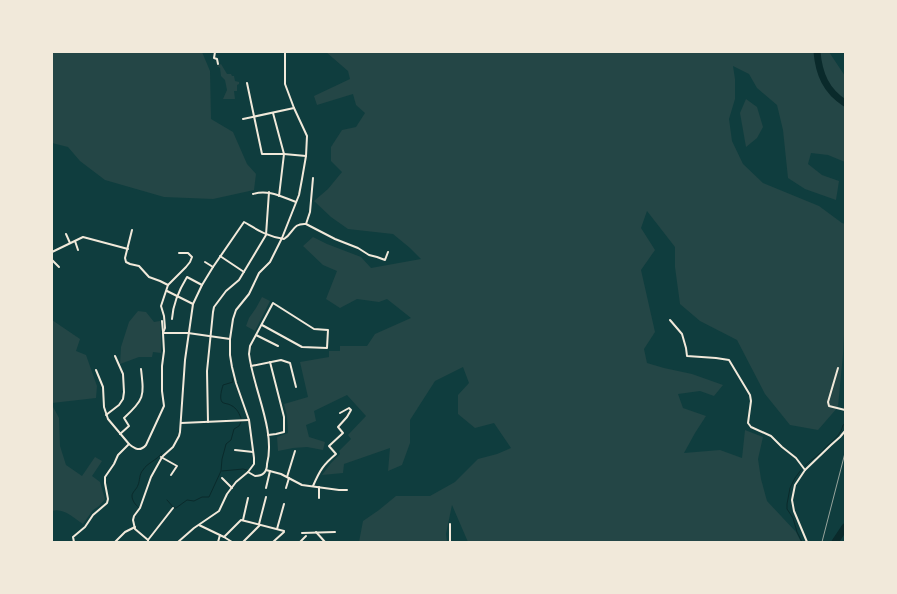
<svg xmlns="http://www.w3.org/2000/svg" width="897" height="594" viewBox="0 0 897 594" font-family="Quicksand,sans-serif">
	<style>
		.green { fill: #244646 }
		.lines { fill: none; stroke-linecap: round; stroke-linejoin: round }
		.stream { stroke: #0a2a2b; stroke-width: 1 }
		.river { stroke: #0a2a2b; stroke-width: 7 }
		.minor { stroke: #f1e9da; stroke-width: 2 }
		.rail { stroke: #97a49c; stroke-width: 1 }
	</style>
	<rect width="100%" height="100%" fill="#0f3d3e"/>
	<g class="green">
		<polygon points="52,52 202,52 210,71 211,119 233,132 247,164 256,174 254,190 213,199 164,197 105,180 80,161 68,147 52,143"/>
		<polygon points="326,52 829,52 845,76 845,162 828,155 811,153 808,164 822,175 839,181 836,200 805,189 788,178 783,130 777,105 757,88 749,74 733,66 735,79 735,99 729,119 732,141 743,164 763,183 819,206 842,223 845,224 845,316 843,354 838,407 818,430 790,425 765,394 737,340 700,321 680,304 675,267 675,247 647,211 641,228 655,250 641,270 655,332 644,349 647,363 664,368 692,374 723,385 714,396 700,391 678,394 683,408 706,416 695,433 684,453 720,450 742,458 745,430 763,437 758,459 761,479 767,501 796,532 801,542 468,542 452,505 446,534 447,542 359,542 363,521 379,510 396,496 430,496 455,482 478,459 497,454 511,448 494,423 475,428 458,414 458,395 469,383 463,367 435,381 410,420 410,443 402,465 388,471 390,448 344,464 343,473 322,475 331,463 340,454 339,451 351,439 348,435 366,416 347,395 314,411 316,421 306,425 309,437 325,442 323,450 307,447 293,448 278,451 277,437 288,433 287,416 284,404 308,397 300,362 329,357 329,351 340,351 340,346 367,346 375,334 411,318 387,299 379,302 357,299 340,308 326,299 337,271 323,265 303,246 313,237 327,244 361,257 371,268 421,259 410,248 393,234 348,229 331,217 314,201 328,189 342,172 331,161 331,147 342,130 356,127 365,113 356,105 353,94 317,105 314,96 350,79 348,71"/>
		<polygon points="221,64 227,74 231,74 232,76 234,76 235,81 239,82 239,84 237,85 237,91 234,91 235,99 223,99 227,90 225,80 221,76 220,68 217,66"/>
		<polygon points="746,99 757,107 763,127 757,138 746,147 740,113"/>
		<polygon points="262,297 270,301 255,331 246,326 249,318 256,308"/>
		<polygon points="138,311 146,312 154,322 160,321 161,335 161,353 153,352 152,357 139,357 120,364 121,347 129,322"/>
		<polygon points="52,320 80,339 76,351 86,355 97,386 96,398 52,403"/>
		<path d="M52 405 59 418 60 446 66 465 82 476 95 457 102 461 92 476 100 482 105 499 99 506 93 510 83 524C74 518 63 507 52 511Z"/>
	</g>
	<g class="lines">
		<g class="stream">
			<path d="M232 378 233 382 223 385C222 389 219 398 222 402 223 403 227 404 228 404 236 407 238 411 241 418"/>
			<path d="M805 466C809 461 815 458 819 454 823 451 825 447 828 445 835 439 841 434 843 425L845 424"/>
			<polyline points="801,470 795,478 790,488 787,504 787,509 793,518 797,532 802,542"/>
			<polyline points="222,471 243,469 247,470"/>
			<polyline points="167,500 174,508 176,508 187,500 194,501 202,497 209,497 221,471 222,459 225,448 226,444 231,440 234,429 239,426 241,422"/>
			<path d="M138 507C136 505 132 501 132 496 132 492 137 489 138 485 140 481 139 474 143 470 147 463 156 461 162 453"/>
		</g>
		<g class="river">
			<path d="M817 52C819 74 826 91 845 103"/>
			<polyline points="835,542 845,527"/>
		</g>
		<g class="minor">
			<polyline points="215,52 214,58 217,59 218,64"/>
			<polyline points="247,83 262,154 284,154 306,156"/>
			<polyline points="273,113 284,154 279,196"/>
			<polyline points="243,119 294,108"/>
			<path d="M253 194C268 189 282 197 296 202"/>
			<polyline points="306,224 335,239 358,248 369,255 377,257 385,260 388,252"/>
			<polyline points="132,230 125,258 126,262 130,264 139,266 149,277 160,281 168,285"/>
			<polyline points="66,234 70,243"/>
			<polyline points="75,241 78,250"/>
			<polyline points="52,252 83,237 128,249"/>
			<polyline points="220,256 244,272"/>
			<polyline points="52,260 59,267"/>
			<polyline points="205,262 213,267"/>
			<polyline points="167,291 193,304"/>
			<path d="M172 319C173 303 179 290 187 277L202 285"/>
			<polyline points="670,320 682,334 686,348 687,356 716,358 729,360 750,395 751,401 748,423 751,427 771,436 782,447 796,458 805,470 795,485 792,500 794,511 807,542"/>
			<polyline points="162,321 163,332"/>
			<polyline points="163,333 165,328 164,316 161,306 168,285 186,267 190,262 192,257 188,253 179,253"/>
			<polyline points="256,335 278,346"/>
			<polyline points="251,366 281,360 290,363 296,387"/>
			<polyline points="838,368 828,402 829,406 845,410"/>
			<polyline points="96,370 103,387 104,407 108,419 129,444"/>
			<polyline points="106,415 119,405 123,399 124,392 123,374 115,356"/>
			<polyline points="208,422 207,371 213,312 214,307 226,291 239,280 266,235 269,192"/>
			<polyline points="181,423 249,420"/>
			<path d="M120 434 129 426 124 418C145 399 144 396 141 369"/>
			<polyline points="268,435 276,434 284,432 284,417 270,362"/>
			<polyline points="235,450 253,452"/>
			<polyline points="161,457 177,466 171,475"/>
			<polyline points="266,470 281,474 302,485 339,490 347,490"/>
			<polyline points="805,470 831,445 840,437 845,431"/>
			<path d="M248 472 255 476C258 476 262 475 264 473 266 471 267 467 267 464 276 431 253 388 249 354L250 346 273 303 314 329 328 330 327 348 302 347 262 325"/>
			<polyline points="287,477 295,451"/>
			<polyline points="222,478 232,488"/>
			<path d="M313 486C320 470 323 465 336 454L329 446 343 433 338 427 347 417 351 410 349 408 340 413"/>
			<polyline points="266,488 270,471"/>
			<polyline points="286,488 289,478"/>
			<polyline points="319,498 319,487"/>
			<polyline points="243,520 248,498"/>
			<polyline points="259,524 266,497"/>
			<polyline points="199,525 224,537 232,542"/>
			<polyline points="277,529 284,504"/>
			<polyline points="316,532 325,542"/>
			<polyline points="302,533 335,532"/>
			<polyline points="224,537 241,520 284,531"/>
			<polyline points="148,540 173,508"/>
			<path d="M74 542 73 537 85 527 93 515 107 503 108 499 105 483V477L114 464 118 455 129 444C135 449 140 452 146 445L164 406 162 391V366L164 351 163 333H188L230 339"/>
			<polyline points="115,542 125,532 135,527"/>
			<path d="M148 542V540L135 529 133 520 134 516 140 508 151 477 161 459 163 456 173 447 179 436 180 432 185 360 193 304 202 285 213 267 244 222C258 230 268 237 284 239 294 233 292 223 306 224L310 212 313 178"/>
			<polyline points="178,542 194,528 219,511 227,494 236,482 248,472 254,464 254,458 249,420 236,383 232,367 230,355 230,339 233,319 236,310 249,294 259,273 270,262 282,238 299,195 302,179 306,156 307,136 294,108 285,84 285,52"/>
			<polyline points="218,542 220,535"/>
			<polyline points="243,542 260,525"/>
			<polyline points="273,542 284,532"/>
			<polyline points="300,542 306,536"/>
			<polyline points="450,542 450,524"/>
		</g>
		<polyline class="rail" points="822,542 845,453"/>
	</g>
	<rect width="897" height="594" fill="none" stroke="#f1e9da" stroke-width="106"/>
</svg>
